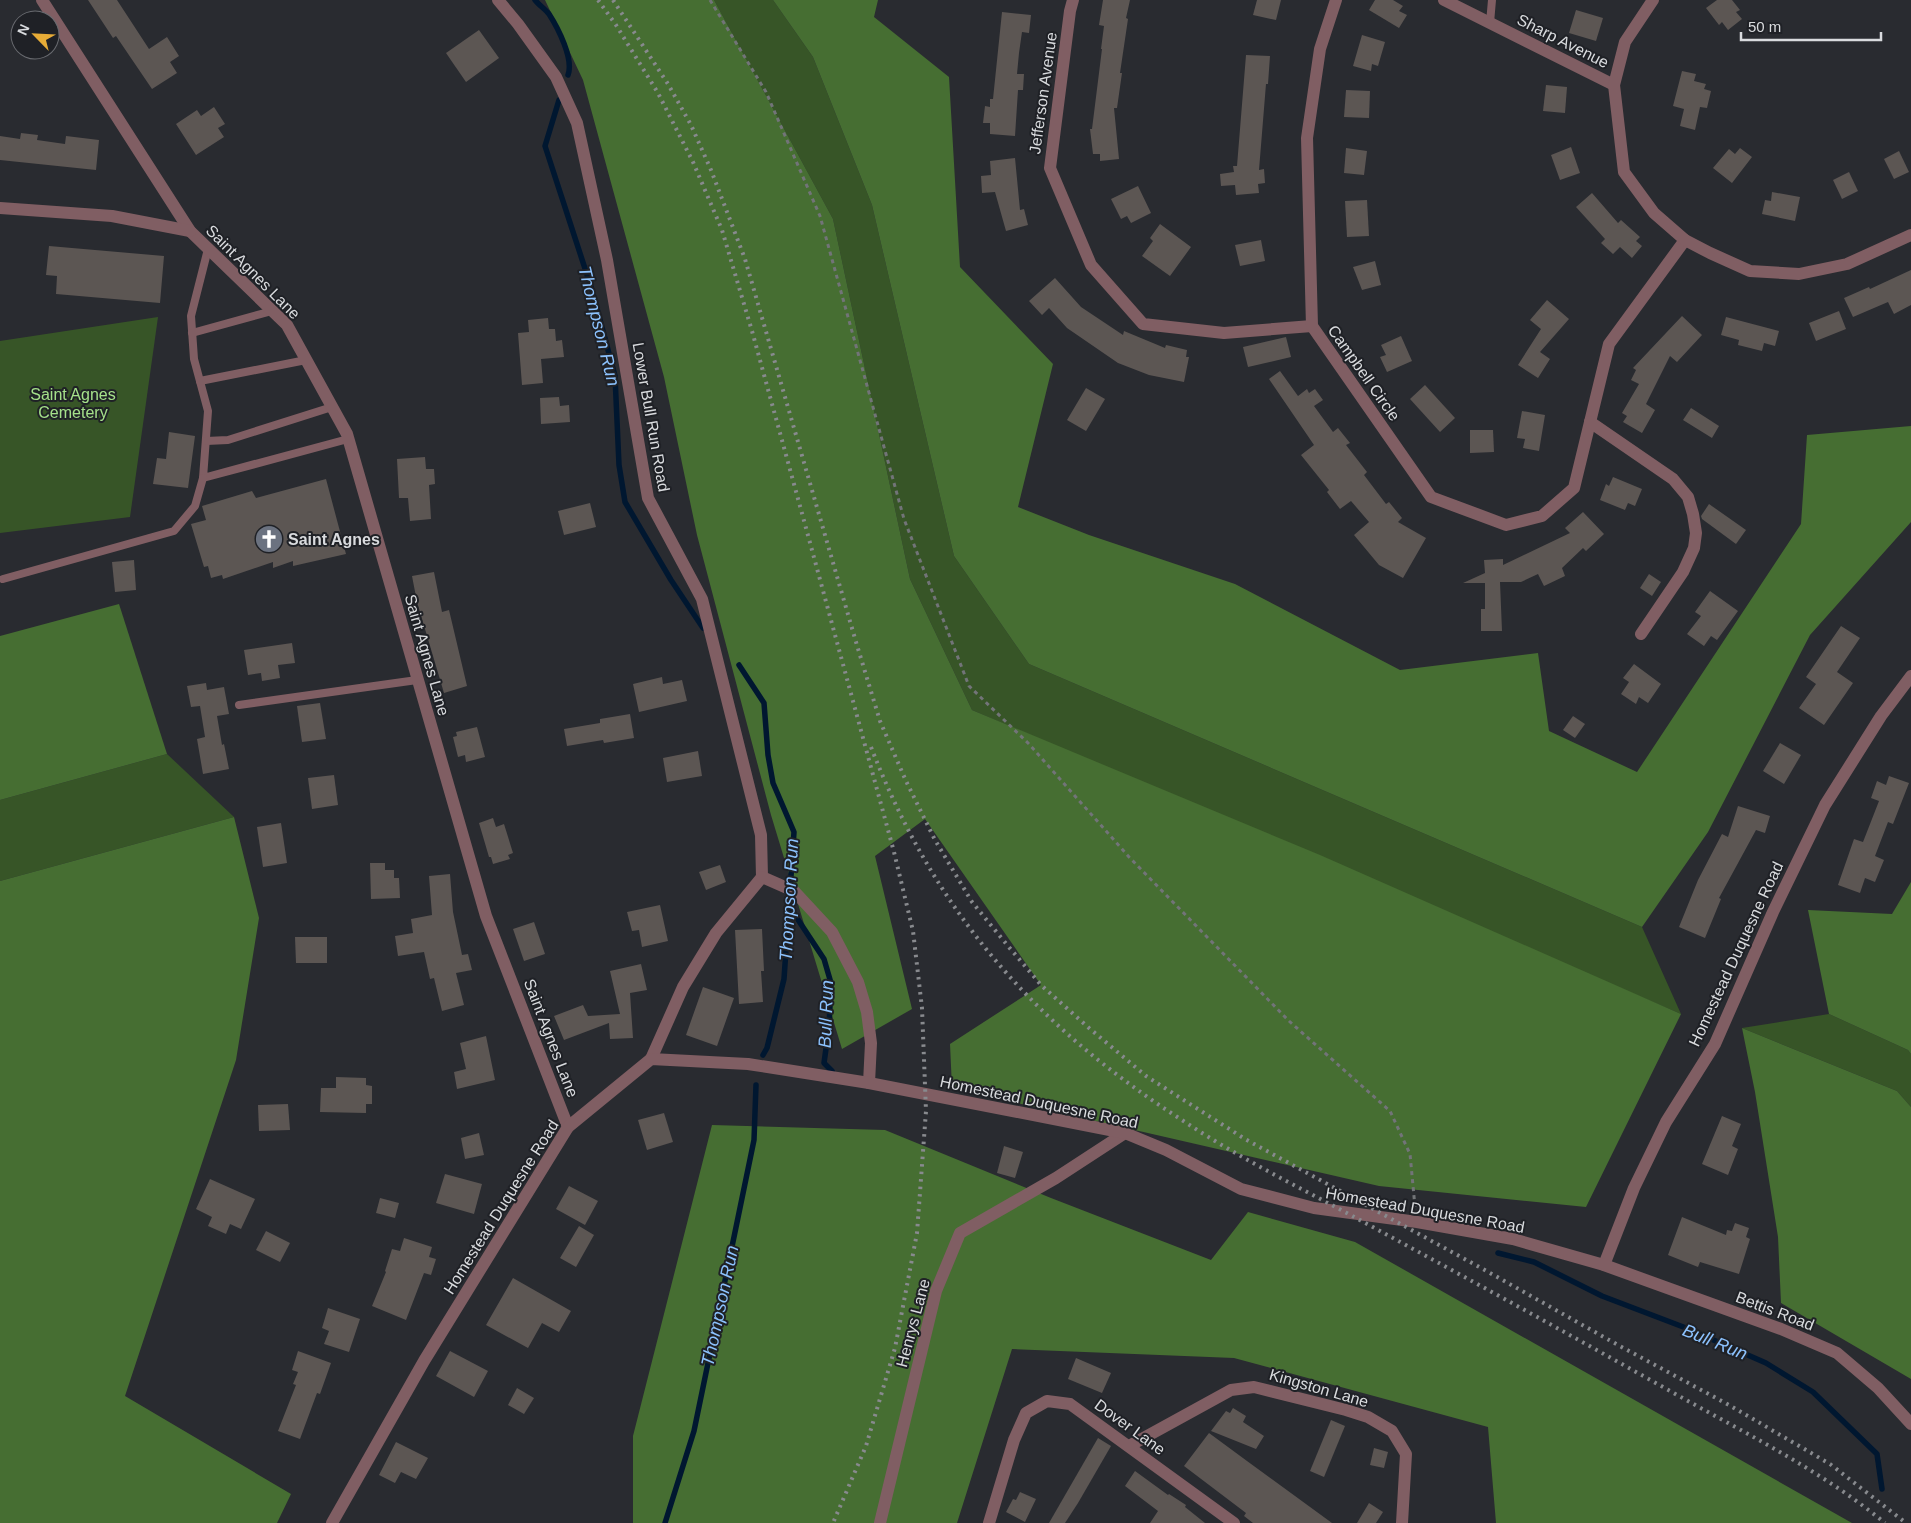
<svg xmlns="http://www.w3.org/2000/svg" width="1911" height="1523" viewBox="0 0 1911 1523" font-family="Helvetica,sans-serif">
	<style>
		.green { fill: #375527 }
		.forest { fill: #466e32 }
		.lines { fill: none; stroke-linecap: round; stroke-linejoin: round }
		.stream { stroke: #001730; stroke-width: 5.5 }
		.building { fill: #5c5653 }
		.path { stroke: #727478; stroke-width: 3; stroke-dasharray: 4 4; stroke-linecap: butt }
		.service { stroke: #805e63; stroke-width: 8 }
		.minor { stroke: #805e63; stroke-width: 12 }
		.tertiary { stroke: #805e63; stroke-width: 12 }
		.rail { stroke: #888a8e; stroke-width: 4; stroke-dasharray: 2.5 5; stroke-linecap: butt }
		.labels { text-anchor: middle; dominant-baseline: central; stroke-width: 4; stroke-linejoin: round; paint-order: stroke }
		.street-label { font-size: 16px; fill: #d9dbde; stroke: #1f2126 }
		.park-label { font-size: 16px; fill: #a5e08a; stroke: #1f2126 }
		.poi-label { font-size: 16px; font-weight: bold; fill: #d9dbde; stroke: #1f2126; text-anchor: start }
		.water-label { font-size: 18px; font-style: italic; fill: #8cc2fe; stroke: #1f2126 }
	</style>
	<rect width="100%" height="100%" fill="#292b30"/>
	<g class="green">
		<polygon points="714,0 773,0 813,57 872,205 954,556 1029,664 1642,927 1681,1014 972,710 910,579 833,219"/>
		<polygon points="158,317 130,517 0,533 0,341"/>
		<polygon points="167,754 234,817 0,881 0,800"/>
		<polygon points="1829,1014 1908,1050 1911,1054 1911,1107 1897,1091 1742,1028"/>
	</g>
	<g class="forest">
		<polygon points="545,0 714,0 833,219 910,579 972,710 1320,855 1681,1014 1586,1207 1379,1186 952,1088 950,1044 1041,985 925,819 875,856 912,1009 842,1049 771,815 697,535 664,377 583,80"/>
		<polygon points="773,0 878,0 874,17 949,77 960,267 1053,364 1018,507 1089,535 1235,584 1400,670 1538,653 1549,731 1637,772 1801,524 1807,435 1911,426 1911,522 1810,635 1708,832 1642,927 1029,664 954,556 872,205 813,57"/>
		<polygon points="119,604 167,754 0,800 0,636"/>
		<polygon points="234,817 259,918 236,1060 125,1396 291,1494 277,1523 0,1523 0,881"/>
		<polygon points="1911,882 1911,1054 1908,1050 1829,1014 1808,910 1892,914"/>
		<polygon points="1742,1028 1897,1091 1911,1107 1911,1379 1781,1303 1778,1237 1755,1092"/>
		<polygon points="712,1125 885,1130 1051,1198 1211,1260 1248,1212 1355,1242 1852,1523 1496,1523 1488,1427 1234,1358 1012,1349 957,1523 633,1523 633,1436"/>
	</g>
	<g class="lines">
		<g class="stream">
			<path d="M535 0C539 5 545 9 549 14 558 28 574 59 568 75"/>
			<polyline points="559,100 545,146 592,290 615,376 619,465 625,502 671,580 703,628"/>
			<polyline points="739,665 764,703 768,755 773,783 794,832 784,979 767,1048 763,1055"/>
			<polyline points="789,906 824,959 831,983 829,1027 824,1063 832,1071"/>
			<polyline points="1498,1253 1534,1262 1602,1296 1686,1328 1766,1363 1813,1392 1877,1454 1882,1489"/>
			<polyline points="665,1523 694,1431 754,1140 756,1085"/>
		</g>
	</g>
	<g class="building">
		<polygon points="88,0 117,0 149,49 167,37 179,56 170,62 177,73 152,89 116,36 113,38"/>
		<polygon points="1103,0 1130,0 1126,18 1128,19 1120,73 1122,73 1117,108 1114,108 1119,159 1100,161 1100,154 1093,154 1090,129 1092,129 1102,49 1101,49 1104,26 1099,25"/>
		<polygon points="1257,0 1281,0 1276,20 1253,15"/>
		<polygon points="1375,0 1393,0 1403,6 1399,11 1407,15 1399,28 1369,10"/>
		<polygon points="1717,0 1732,0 1740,10 1736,12 1742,19 1728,30 1722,22 1719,25 1706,8"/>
		<polygon points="1576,10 1603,18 1596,41 1569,33"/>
		<polygon points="1002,12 1031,15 1029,33 1022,32 1019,53 1017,74 1024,74 1023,90 1018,90 1015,136 990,134 990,123 983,123 985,106 990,107 990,99 993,99"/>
		<polygon points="479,30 499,58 466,82 446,53"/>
		<polygon points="1362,35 1385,42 1378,66 1372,64 1371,71 1353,66"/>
		<polygon points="1246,55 1270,56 1268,84 1266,84 1259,170 1264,169 1265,183 1258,184 1259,193 1236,195 1235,185 1221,186 1220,174 1234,172 1233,166 1237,166"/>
		<polygon points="1682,71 1696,74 1694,81 1706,84 1704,89 1711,91 1707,108 1700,107 1695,130 1680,126 1684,109 1673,106"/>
		<polygon points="1546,85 1567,87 1565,113 1543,111"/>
		<polygon points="1346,90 1370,91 1369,118 1344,117"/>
		<polygon points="214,107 225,124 218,128 224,137 196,155 176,124 197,110 201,116"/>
		<polygon points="21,133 38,135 37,140 65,144 66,136 99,140 96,170 0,160 0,136 20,139"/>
		<polygon points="1571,147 1580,173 1560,180 1551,155"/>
		<polygon points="1346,148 1367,151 1364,175 1344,173"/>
		<polygon points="1740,148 1752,157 1732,183 1713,168 1729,149 1735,154"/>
		<polygon points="1899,151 1909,172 1894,179 1884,159"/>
		<polygon points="1015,158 1020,210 1024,209 1028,225 1006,231 995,192 982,193 981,176 991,175 990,161"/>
		<polygon points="1849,172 1858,191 1842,199 1833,180"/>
		<polygon points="1138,186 1151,213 1131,223 1127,216 1121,219 1111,199"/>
		<polygon points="1772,192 1800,197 1795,221 1762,214 1765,200 1771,201"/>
		<polygon points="1592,193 1618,223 1621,220 1640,237 1636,241 1642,246 1632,258 1620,247 1613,254 1601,243 1605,239 1576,207"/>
		<polygon points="1367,200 1369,236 1347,237 1345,201"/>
		<polygon points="1160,224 1191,247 1170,276 1142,256 1153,241 1150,238"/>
		<polygon points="1261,240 1265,261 1240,266 1235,245"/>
		<polygon points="49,246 164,256 160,303 56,294 57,276 46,275"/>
		<polygon points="1375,261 1381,285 1362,290 1353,267"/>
		<polygon points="1911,270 1911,305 1894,314 1888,302 1853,317 1844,298 1869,287 1870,289"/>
		<polygon points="1055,278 1081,307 1123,335 1124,331 1165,348 1166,345 1187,350 1186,357 1189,357 1184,382 1149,375 1118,363 1067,328 1049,308 1042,315 1029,301"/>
		<polygon points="1547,300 1569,319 1540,352 1550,359 1538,378 1518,365 1541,329 1530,320"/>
		<polygon points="1839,311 1846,329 1816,341 1809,323"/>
		<polygon points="1682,316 1702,335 1677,362 1670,356 1646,404 1655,410 1642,433 1623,422 1627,416 1622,413 1639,384 1631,380 1636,370 1633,368"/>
		<polygon points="1726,317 1779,331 1775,346 1764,343 1762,351 1738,345 1739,340 1721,335"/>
		<polygon points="548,318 549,329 555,329 556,341 562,340 564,357 541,359 543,383 522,385 518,333 529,332 528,320"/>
		<polygon points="1401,336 1412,361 1387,372 1380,357 1386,355 1381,345"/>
		<polygon points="1286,337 1291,357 1248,367 1243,347"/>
		<polygon points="1280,371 1298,396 1307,389 1309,393 1315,389 1323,400 1314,406 1333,432 1338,428 1350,443 1346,445 1367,472 1364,475 1386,504 1389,502 1402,518 1398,522 1426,538 1403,578 1379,565 1354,535 1369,522 1351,501 1340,509 1327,492 1329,490 1301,455 1314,445 1269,379"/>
		<polygon points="1425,385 1455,418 1440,432 1410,399"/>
		<polygon points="1086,388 1105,399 1086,431 1067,420"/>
		<polygon points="559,397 560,406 569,405 570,422 541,424 540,398"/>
		<polygon points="1691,408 1719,426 1712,438 1683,420"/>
		<polygon points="1522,411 1545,415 1539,451 1523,448 1525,439 1517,438"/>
		<polygon points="1470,430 1493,430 1494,452 1470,453"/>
		<polygon points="169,432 195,436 188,488 153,484 157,458 166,459"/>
		<polygon points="425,457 426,469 434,469 435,484 429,485 431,519 410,521 408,498 399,498 397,459"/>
		<polygon points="1613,477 1642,489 1635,506 1628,503 1625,510 1600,500 1606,484 1609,486"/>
		<polygon points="326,479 346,554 293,566 293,561 273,568 273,562 223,579 222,575 211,578 208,566 204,567 191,524 206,520 202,506 252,491 256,498"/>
		<polygon points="590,503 596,527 564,535 558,511"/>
		<polygon points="1709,504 1746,530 1736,544 1702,519 1701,516"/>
		<polygon points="1583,512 1604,534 1586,551 1583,548 1562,568 1565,576 1544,586 1538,574 1521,582 1500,582 1502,631 1481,631 1481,609 1485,609 1485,583 1463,583 1485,573 1484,560 1503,559 1503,565 1570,533 1565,528"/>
		<polygon points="134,560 136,590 115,592 112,562"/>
		<polygon points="434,572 442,612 449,610 467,686 444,693 417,602 412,576"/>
		<polygon points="1649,574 1661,582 1652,596 1640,588"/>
		<polygon points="1710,591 1738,611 1717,640 1711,636 1704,646 1687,634 1701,616 1695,612"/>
		<polygon points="1841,626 1860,638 1837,672 1853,683 1824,725 1799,708 1816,684 1806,677"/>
		<polygon points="292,643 295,663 278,665 280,678 262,681 261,673 248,675 244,650"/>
		<polygon points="1634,664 1661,684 1648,703 1639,697 1636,704 1621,694 1629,682 1623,678"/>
		<polygon points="662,677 663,684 682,680 687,701 639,712 633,684"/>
		<polygon points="206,683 207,690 224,687 229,714 217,716 222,745 224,744 229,769 203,774 197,739 205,737 200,706 191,707 187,686"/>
		<polygon points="320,703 326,739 302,742 297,706"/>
		<polygon points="630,714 634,738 604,743 603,740 567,746 564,729 600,723 600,719"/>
		<polygon points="1573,716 1585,724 1575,738 1563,730"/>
		<polygon points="477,727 485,757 466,762 465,755 458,757 453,737 457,736 456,732"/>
		<polygon points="1780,743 1801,755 1784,784 1763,771"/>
		<polygon points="698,751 702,776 667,782 663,758"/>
		<polygon points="334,775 338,805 312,809 308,778"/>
		<polygon points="1889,776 1909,783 1893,824 1888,822 1875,856 1884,860 1875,882 1865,878 1860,893 1838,885 1854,839 1863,842 1879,801 1871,798 1877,781 1886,785"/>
		<polygon points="1738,806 1770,816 1765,833 1756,830 1719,898 1721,899 1705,938 1679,927 1698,880 1722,834 1728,837"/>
		<polygon points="493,818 496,827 504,824 513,853 508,855 510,859 493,864 491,857 489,857 479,823"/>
		<polygon points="281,823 287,863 263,867 257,827"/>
		<polygon points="370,863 385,863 385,870 394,870 394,878 399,878 400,898 371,899"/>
		<polygon points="720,865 726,882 706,890 699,872"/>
		<polygon points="450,874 453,912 462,955 468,954 472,970 456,973 464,1005 442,1011 434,978 430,979 424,952 398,956 395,936 413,933 411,919 432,915 429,876"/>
		<polygon points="660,905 668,941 642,947 639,930 632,931 627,912"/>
		<polygon points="534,922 545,954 524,961 513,929"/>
		<polygon points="762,929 764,971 761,971 763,1002 739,1004 735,930"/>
		<polygon points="295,937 327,937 327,963 296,963"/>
		<polygon points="641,964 647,990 630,993 633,1038 610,1039 609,1023 564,1040 554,1016 583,1005 588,1016 620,1014 610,971"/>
		<polygon points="703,987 734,998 717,1046 686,1035"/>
		<polygon points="486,1036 495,1080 457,1089 454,1072 466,1069 460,1043"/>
		<polygon points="336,1077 366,1078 366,1085 372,1086 372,1104 366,1104 366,1113 320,1112 321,1088 336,1088"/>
		<polygon points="288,1104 290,1130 259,1131 258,1105"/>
		<polygon points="664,1113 673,1142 647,1150 638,1120"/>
		<polygon points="1722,1116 1741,1124 1732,1146 1738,1149 1728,1175 1702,1164"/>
		<polygon points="479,1133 484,1155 465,1159 461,1138"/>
		<polygon points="1004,1146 1023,1152 1015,1178 997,1173"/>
		<polygon points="445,1174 482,1184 474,1214 436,1203"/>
		<polygon points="210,1179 255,1199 241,1229 230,1224 226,1234 208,1226 212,1217 196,1209"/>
		<polygon points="569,1186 598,1201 585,1225 556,1209"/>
		<polygon points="380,1198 399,1203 395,1218 376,1213"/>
		<polygon points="1682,1217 1726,1235 1727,1230 1732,1231 1735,1223 1749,1228 1746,1237 1750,1239 1739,1274 1700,1262 1698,1267 1668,1255"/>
		<polygon points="579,1226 594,1235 576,1267 560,1258"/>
		<polygon points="266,1231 290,1243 280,1262 256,1250"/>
		<polygon points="404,1238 432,1247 429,1257 436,1259 431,1275 424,1273 406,1320 372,1306 386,1272 385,1271 392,1249 400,1251"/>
		<polygon points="513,1278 571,1311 559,1332 542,1323 528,1348 486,1325"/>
		<polygon points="328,1308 360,1319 349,1352 324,1344 329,1331 322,1328"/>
		<polygon points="298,1351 331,1363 320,1394 317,1393 300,1439 278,1431 296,1385 293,1384 298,1372 292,1370"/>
		<polygon points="450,1351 488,1371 474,1397 436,1376"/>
		<polygon points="1076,1358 1111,1373 1102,1393 1068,1379"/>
		<polygon points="517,1388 534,1398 524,1414 508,1405"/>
		<polygon points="1233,1408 1246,1416 1243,1422 1264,1436 1256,1449 1211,1431 1226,1411 1230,1413"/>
		<polygon points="1331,1420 1345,1426 1324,1477 1310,1471"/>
		<polygon points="1209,1433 1247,1461 1332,1523 1253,1523 1244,1516 1246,1513 1184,1466"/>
		<polygon points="1098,1438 1111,1446 1078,1503 1065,1523 1049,1523"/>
		<polygon points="396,1442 428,1458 416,1479 401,1472 395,1483 379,1475"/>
		<polygon points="1374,1448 1388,1452 1384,1468 1370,1465"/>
		<polygon points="1135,1471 1168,1495 1169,1494 1186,1505 1185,1507 1205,1523 1150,1523 1158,1511 1125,1486"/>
		<polygon points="1020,1492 1036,1499 1025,1522 1006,1512 1013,1499 1016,1500"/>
		<polygon points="1369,1503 1383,1512 1376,1523 1357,1523"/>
	</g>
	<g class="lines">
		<polyline class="path" points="710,0 766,92 820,216 904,519 969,686 1029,744 1129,857 1289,1021 1390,1111 1410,1154 1415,1207"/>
		<g class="service">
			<polyline points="1490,23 1492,0"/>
			<polyline points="208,249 191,316 194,359 208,411 203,478 348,439"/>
			<polyline points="192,333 272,311"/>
			<polyline points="200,381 306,360"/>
			<polyline points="206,441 228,440 332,407"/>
			<polyline points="3,579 174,531 195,506 203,478"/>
			<polyline points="239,705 417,680"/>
		</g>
		<g class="minor">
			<polyline points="42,0 190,231 287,325 347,434 486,916 568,1127"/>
			<polyline points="498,0 518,24 556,77 577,123 607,260 648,498 702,599 761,835 762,877 716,933 683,987 651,1059"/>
			<polyline points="1073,0 1070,11 1050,168 1091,265 1143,324 1224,333 1312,326"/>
			<polyline points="1336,0 1320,49 1307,138 1312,326 1431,497 1506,525 1542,516 1574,488 1609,344 1685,240"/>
			<polyline points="1444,0 1614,85"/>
			<polyline points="0,208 112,216 190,231"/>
			<polyline points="1590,422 1673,479 1688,497 1693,514 1696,533 1694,548 1683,572 1641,634"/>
			<polyline points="762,877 794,891 832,932 858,982 867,1012 871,1043 869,1083"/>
			<polyline points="1129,1446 1231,1390 1254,1387 1346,1410 1368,1417 1392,1431 1406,1454 1402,1523"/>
			<polyline points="880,1523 936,1291 960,1233 1056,1178 1125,1133"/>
			<polyline points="989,1523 1014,1440 1026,1413 1047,1401 1070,1404 1234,1523"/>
		</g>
		<g class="tertiary">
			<polyline points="1653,0 1625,42 1614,85 1624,172 1654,213 1685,240 1710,253 1750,271 1799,274 1847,264 1911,235"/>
			<polyline points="1604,1265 1634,1188 1666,1122 1715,1044 1773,912 1825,805 1881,716 1911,676"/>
			<polyline points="332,1523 424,1361 568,1127 651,1059 748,1064 869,1083 1125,1133 1166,1150 1241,1189 1314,1208 1417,1222 1513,1239 1604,1265 1781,1329 1837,1353 1878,1388 1911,1424"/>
		</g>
		<g class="rail">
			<polyline points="598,0 616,25 658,93 693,162 722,230 752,331 800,506 894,852 913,931 922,1008 926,1111 917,1233 895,1348 866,1446 833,1523"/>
			<polyline points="613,0 668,84 691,125 711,170 745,259 856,642 880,721 906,781 935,840 972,902 1008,946 1041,985 1089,1028 1146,1076 1245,1139 1483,1269 1618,1345 1729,1405 1830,1464 1906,1523"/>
			<path d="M871 747C935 913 1036 1027 1185 1122 1247 1163 1315 1195 1380 1231 1480 1285 1579 1340 1679 1396 1749 1435 1823 1472 1885 1523"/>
		</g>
	</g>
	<defs>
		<symbol id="church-disc" viewBox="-11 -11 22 22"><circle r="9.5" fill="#6b7280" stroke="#1f2126"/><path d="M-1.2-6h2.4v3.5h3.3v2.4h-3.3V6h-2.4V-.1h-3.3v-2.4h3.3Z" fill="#fff"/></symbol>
	</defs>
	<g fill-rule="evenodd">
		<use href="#church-disc" x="253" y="523" width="32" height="32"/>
	</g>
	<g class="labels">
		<g class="street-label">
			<text transform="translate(1563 41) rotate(27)">Sharp Avenue</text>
			<text transform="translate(1043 93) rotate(-82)">Jefferson Avenue</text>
			<text transform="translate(253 272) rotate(45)">Saint Agnes Lane</text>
			<text transform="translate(1364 373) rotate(55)">Campbell Circle</text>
			<text transform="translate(651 417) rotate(80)">Lower Bull Run Road</text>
			<text transform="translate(427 655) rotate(74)">Saint Agnes Lane</text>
			<text transform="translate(1736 954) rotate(-65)">Homestead Duquesne Road</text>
			<text transform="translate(551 1038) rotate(69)">Saint Agnes Lane</text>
			<text transform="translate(1039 1102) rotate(12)">Homestead Duquesne Road</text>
			<text transform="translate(501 1207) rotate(-58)">Homestead Duquesne Road</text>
			<text transform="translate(1425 1210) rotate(10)">Homestead Duquesne Road</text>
			<text transform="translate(1775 1311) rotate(21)">Bettis Road</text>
			<text transform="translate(913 1323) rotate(-75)">Henrys Lane</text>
			<text transform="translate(1319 1388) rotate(16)">Kingston Lane</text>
			<text transform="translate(1130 1427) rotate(36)">Dover Lane</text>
		</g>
		<g class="park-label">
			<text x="73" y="394">Saint Agnes<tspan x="73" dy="18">Cemetery</tspan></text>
		</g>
		<g class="poi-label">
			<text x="288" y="539">Saint Agnes</text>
		</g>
		<g class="water-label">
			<text transform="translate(599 326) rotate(76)">Thompson Run</text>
			<text transform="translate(789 900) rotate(-87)">Thompson Run</text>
			<text transform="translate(826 1014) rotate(-88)">Bull Run</text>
			<text transform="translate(720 1306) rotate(-78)">Thompson Run</text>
			<text transform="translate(1715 1342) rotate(22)">Bull Run</text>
		</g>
	</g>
	<g transform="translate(35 35) rotate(294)"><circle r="24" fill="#1f2126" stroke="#696b70"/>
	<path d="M0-4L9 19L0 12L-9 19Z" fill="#e7ac37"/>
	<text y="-8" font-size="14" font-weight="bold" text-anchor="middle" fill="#d9dbde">N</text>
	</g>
	<path d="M1741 32v8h140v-8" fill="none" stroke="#d9dbde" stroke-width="2.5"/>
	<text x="1748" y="32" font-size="15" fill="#d9dbde" stroke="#1f2126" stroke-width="4" paint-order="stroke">50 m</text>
</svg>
